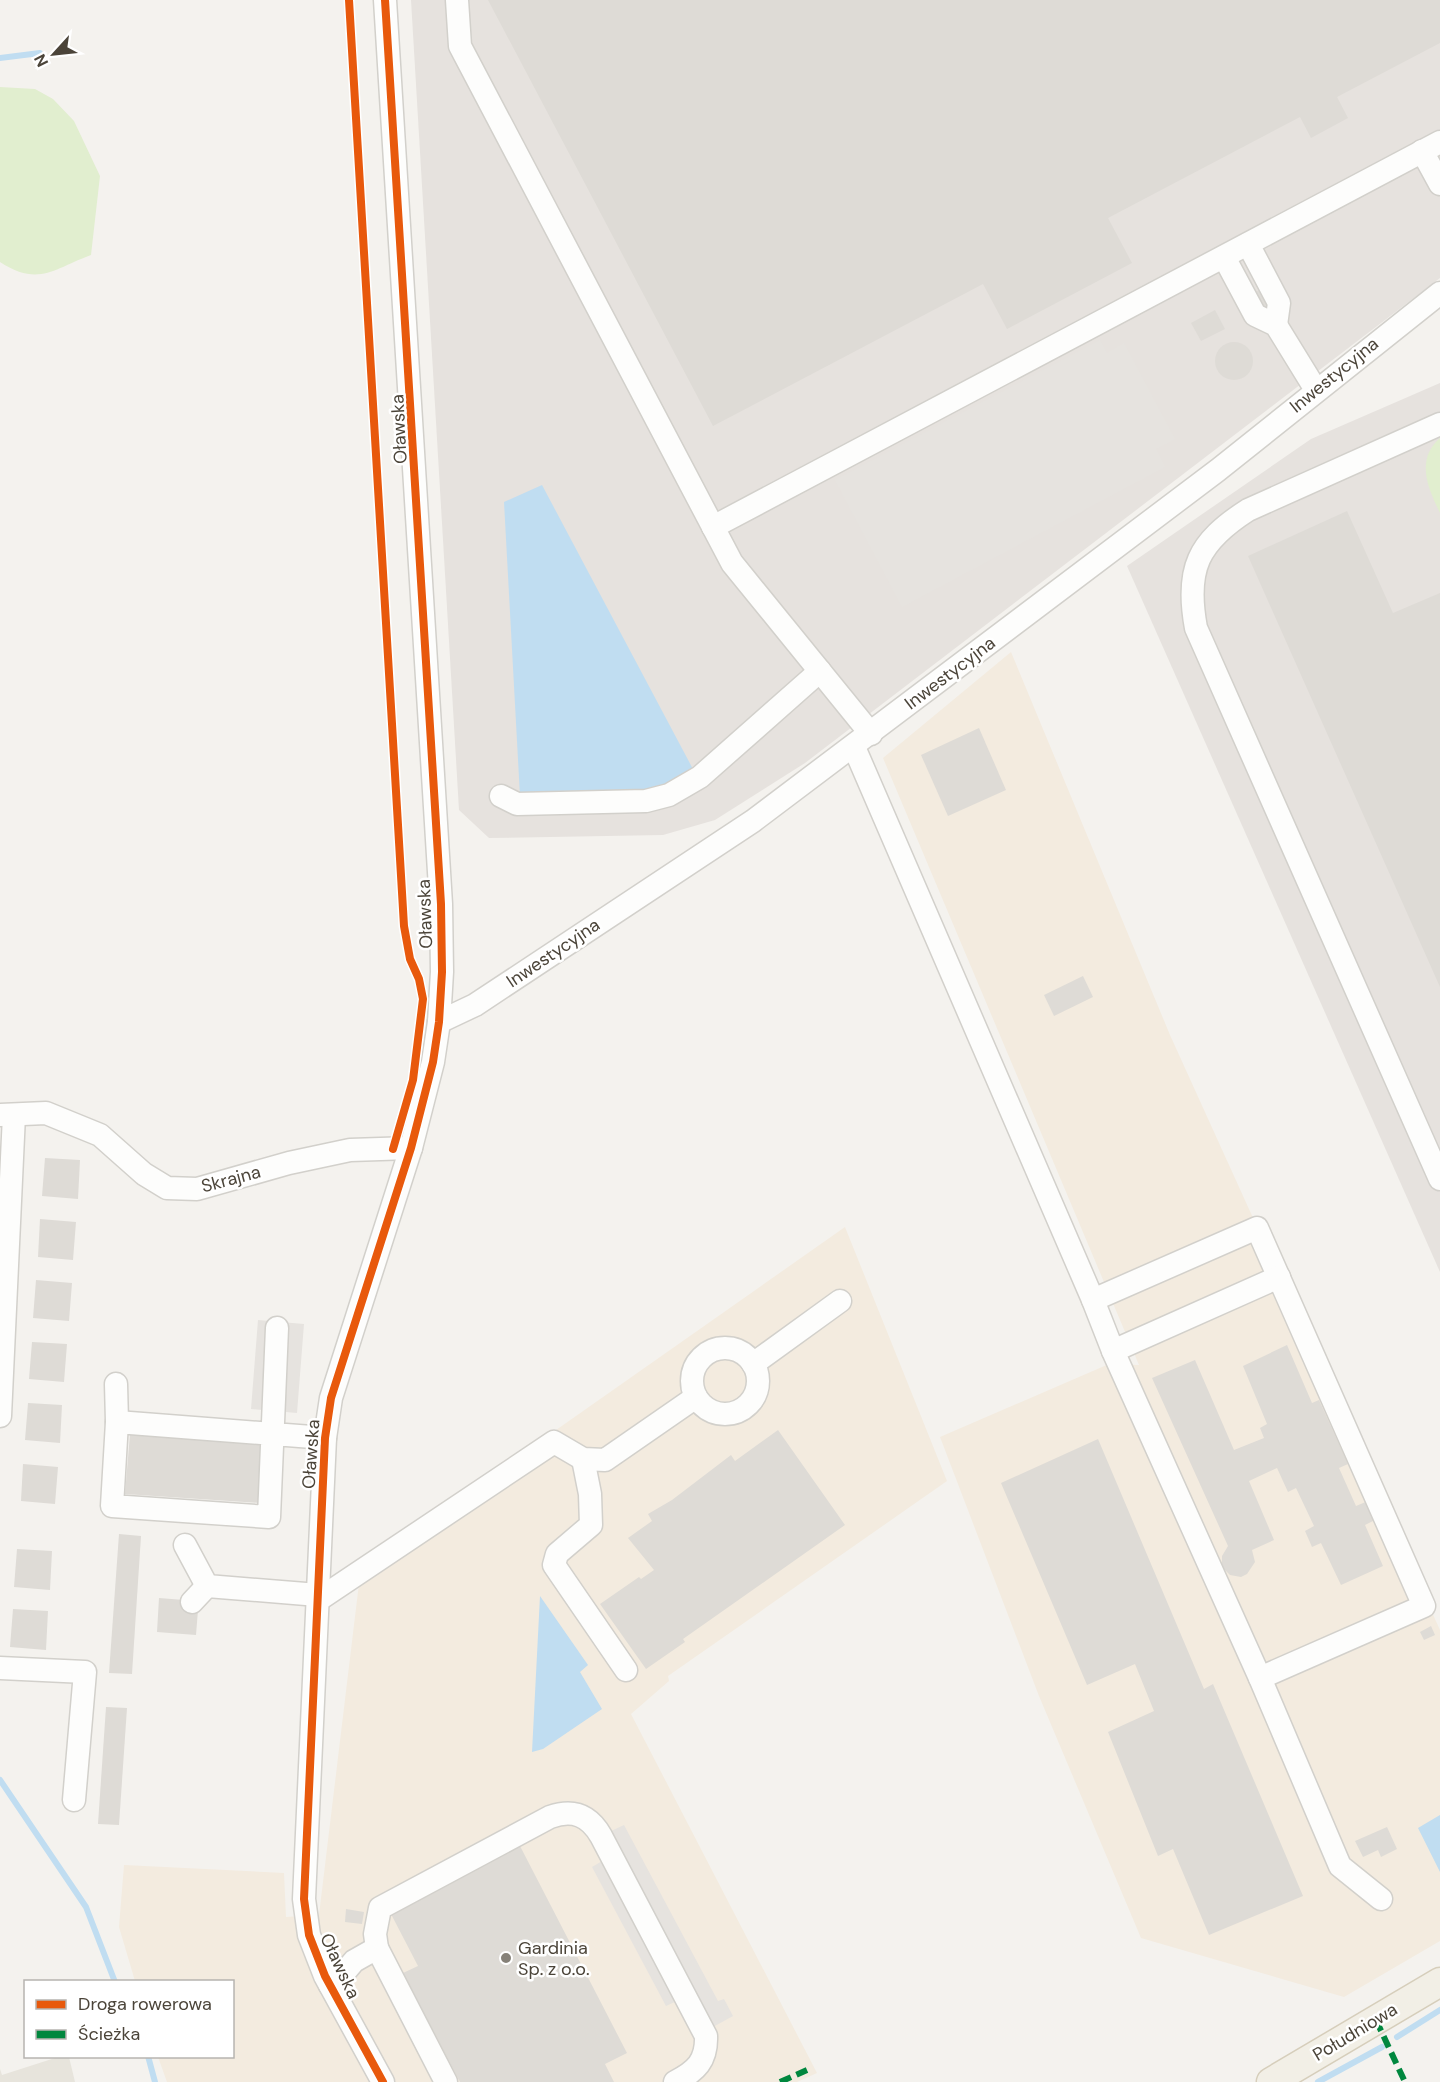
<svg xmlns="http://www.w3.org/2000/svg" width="1440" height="2082" viewBox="0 0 1440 2082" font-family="'DM Sans',sans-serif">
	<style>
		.residential { fill: #e7e4dc }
		.commercial { fill: #f3ebdf }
		.industrial { fill: #e6e2de }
		.green { fill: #e1eecf }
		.parking { fill: #e6e3df }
		.water { fill: #c0ddf1 }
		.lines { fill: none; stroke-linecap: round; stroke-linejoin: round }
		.stream { stroke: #c0ddf1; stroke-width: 6 }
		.building { fill: #dedbd6 }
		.minor-casing { stroke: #d2d0cb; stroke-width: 25 }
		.major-casing { stroke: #d6cebb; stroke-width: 31 }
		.minor { stroke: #fdfdfc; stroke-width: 22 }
		.major { stroke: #f2efe6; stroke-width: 28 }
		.quiet { stroke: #00873e; stroke-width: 6; stroke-dasharray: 12 6; stroke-linecap: butt }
		.cycleway-casing { stroke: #fff; stroke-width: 11 }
		.cycleway { stroke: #e8590c; stroke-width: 8 }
		.poi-dot { fill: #868178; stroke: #fff; stroke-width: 2 }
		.labels { text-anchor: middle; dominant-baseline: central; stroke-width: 5; stroke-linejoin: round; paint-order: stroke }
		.street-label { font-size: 18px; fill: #4b4439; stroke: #fff }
		.poi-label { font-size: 18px; fill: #4b4439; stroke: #fff; text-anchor: start }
	</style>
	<rect width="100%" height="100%" fill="#f4f2ee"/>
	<polygon class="residential" points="58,2057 69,2057 75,2082 0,2082 0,2069 2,2075"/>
	<g class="commercial">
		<polygon points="1011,652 1170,1035 1440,1630 1440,1941 1344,1997 1141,1938 1039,1696 940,1437 1109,1364 1139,1365 883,758"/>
		<polygon points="845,1227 947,1481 668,1676 669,1681 631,1714 817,2073 797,2082 167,2082 158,2057 232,2056 232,1982 135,1981 119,1927 124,1865 284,1873 286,1917 319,1915 361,1567"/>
	</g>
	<g class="industrial">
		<polygon points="411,0 1440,0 1440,278 805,763 715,820 663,835 489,838 459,810"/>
		<polygon points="1440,383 1440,1272 1127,566 1311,439"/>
	</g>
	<g class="green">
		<path d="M0 87 35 89 53 99 74 121 100 176 91 255C53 269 39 287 0 262Z"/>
		<path d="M1440 438V513C1428 488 1415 460 1440 438Z"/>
	</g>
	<g class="parking">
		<polygon points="1100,340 1107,353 1124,343 1175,439 1156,449 1165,467 902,607 835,480"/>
		<polygon points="258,1320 304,1324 297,1413 251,1409"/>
		<polygon points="624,1825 718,2001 724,1999 733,2016 713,2027 609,1832"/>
		<polygon points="604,1860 679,2000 666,2006 592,1867"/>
	</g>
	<g class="water">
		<polygon points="542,485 694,771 655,791 520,796 504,502"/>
		<polygon points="540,1596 588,1665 580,1672 602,1709 543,1749 532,1752"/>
		<polygon points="1440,1815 1440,1872 1418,1828"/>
	</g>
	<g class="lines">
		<g class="stream">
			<polyline points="0,58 40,53"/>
			<polyline points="0,1780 86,1907 115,1982"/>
			<polyline points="1397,2037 1440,2010"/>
			<polyline points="148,2056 155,2082"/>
			<polyline points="1318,2082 1382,2047"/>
		</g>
	</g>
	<g class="building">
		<polygon points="488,0 1440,0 1440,43 1337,97 1348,118 1311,138 1300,117 1108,218 1132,263 1007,329 983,284 713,426"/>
		<polygon points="1261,289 1269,305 1262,309 1254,293"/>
		<polygon points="1215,310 1225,329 1201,341 1191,323"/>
		<circle cx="1234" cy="361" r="19"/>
		<polygon points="1347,511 1393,613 1440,593 1440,987 1248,556"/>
		<polygon points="979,728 1006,790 948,816 921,755"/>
		<polygon points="1083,976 1093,997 1054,1016 1044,995"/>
		<polygon points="45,1158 80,1160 78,1199 42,1196"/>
		<polygon points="40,1219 76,1222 73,1260 38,1257"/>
		<polygon points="36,1280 72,1283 69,1321 33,1318"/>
		<polygon points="32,1342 67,1344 64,1382 29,1379"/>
		<polygon points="1287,1345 1312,1403 1319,1400 1348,1464 1339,1468 1356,1506 1368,1501 1377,1519 1365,1525 1383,1566 1341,1585 1321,1543 1312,1547 1305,1531 1314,1526 1296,1488 1288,1492 1277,1468 1249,1481 1274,1540 1252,1550 1255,1562 1247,1574 1241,1577 1230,1575 1222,1567 1222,1556 1228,1546 1152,1378 1195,1360 1234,1450 1264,1438 1260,1428 1267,1424 1243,1366"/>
		<polygon points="28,1403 62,1405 60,1443 25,1440"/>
		<polygon points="778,1430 845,1525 683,1639 685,1642 646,1669 600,1604 639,1577 641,1579 654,1570 628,1538 652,1521 648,1514 672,1500 731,1455 735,1461"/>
		<polygon points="130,1434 264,1443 260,1503 125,1494"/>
		<polygon points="1098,1439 1204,1689 1213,1684 1303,1896 1209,1935 1173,1849 1158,1856 1108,1732 1154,1711 1135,1664 1087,1685 1001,1483"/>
		<polygon points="23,1464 58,1467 55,1504 21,1501"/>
		<polygon points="119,1534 141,1536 132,1674 109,1673"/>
		<polygon points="17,1549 52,1551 50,1590 14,1587"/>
		<polygon points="159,1598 184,1600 183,1609 198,1610 196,1635 157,1632"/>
		<polygon points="13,1609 48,1611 46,1650 10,1647"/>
		<polygon points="1431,1626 1435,1635 1424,1640 1420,1632"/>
		<polygon points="106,1707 127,1708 119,1825 98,1824"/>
		<polygon points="1387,1827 1397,1849 1381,1857 1378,1850 1363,1857 1355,1841"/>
		<polygon points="520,1846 627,2053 605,2064 614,2082 460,2082 403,1973 418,1966 391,1914"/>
		<polygon points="346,1909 364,1912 362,1924 345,1922"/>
	</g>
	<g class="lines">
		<defs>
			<g id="minor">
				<polyline points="457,0 460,46 732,563 871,734"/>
				<polyline points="1422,151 1440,184"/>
				<polyline points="1248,244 1279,303 1276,325"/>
				<polyline points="1224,257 1255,315 1276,325 1316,390"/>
				<path d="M1440 424 1248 510C1198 542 1185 569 1196 628L1440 1179"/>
				<polyline points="713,527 1440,142"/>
				<polyline points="854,747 1093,1300 1113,1351 1260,1678 1340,1866 1381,1899"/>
				<polyline points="501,796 517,804 646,801 669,795 700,777 820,671"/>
				<polyline points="439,1022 475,1005 753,821 1218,470 1440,293"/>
				<polyline points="0,1115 46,1113 100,1135 144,1174 167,1188 197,1189 289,1163 350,1150 411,1148"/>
				<polyline points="1093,1300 1257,1228 1424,1606 1260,1678"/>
				<polyline points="277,1328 269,1517 112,1506 117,1422 325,1438"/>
				<circle cx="725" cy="1381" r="33"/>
				<polyline points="1113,1351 1279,1277"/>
				<polyline points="753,1364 840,1301"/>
				<polyline points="116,1384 117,1422"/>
				<polyline points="0,1416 14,1115"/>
				<polyline points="583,1459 590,1494 591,1525 557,1554 554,1565 626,1670"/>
				<polyline points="185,1545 207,1586 318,1595"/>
				<polyline points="318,1600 554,1442 583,1459 605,1460 696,1397"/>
				<polyline points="192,1602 207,1586"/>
				<polyline points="0,1668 85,1672 74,1800"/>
				<path d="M377 1948 375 1934 380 1908 550 1817C573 1809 589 1815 601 1836L706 2036C707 2061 696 2071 675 2082"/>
				<polyline points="330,1985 338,1980 354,1961 377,1948 446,2082"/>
				<polyline points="383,2082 325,1976 309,1935 304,1899 325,1438 331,1398 411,1148 433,1062 439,1022 442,972 441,904 385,0"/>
			</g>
			<polyline id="major" points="1271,2082 1440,1982"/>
		</defs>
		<use href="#minor" class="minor-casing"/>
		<use href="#major" class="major-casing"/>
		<use href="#minor" class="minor"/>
		<use href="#major" class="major"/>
		<g class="quiet">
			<polyline points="1376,2020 1405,2082"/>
			<polyline points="780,2082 807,2070"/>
		</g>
		<defs>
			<g id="cycleway">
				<polyline points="349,0 404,926 410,959 419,979 423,999 413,1080 393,1149"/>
				<polyline points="383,2082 325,1976 309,1935 304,1899 325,1438 331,1398 411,1148 433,1062 439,1022 442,972 441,904 385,0"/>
			</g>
		</defs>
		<use href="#cycleway" class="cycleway-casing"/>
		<use href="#cycleway" class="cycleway"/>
	</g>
	<circle class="poi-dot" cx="506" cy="1958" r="6"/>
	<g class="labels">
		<g class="street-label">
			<text transform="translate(1334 375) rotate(-39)">Inwestycyjna</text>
			<text transform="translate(399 429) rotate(-93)">Oławska</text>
			<text transform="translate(950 673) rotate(-37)">Inwestycyjna</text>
			<text transform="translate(425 914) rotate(-92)">Oławska</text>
			<text transform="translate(553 953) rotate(-34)">Inwestycyjna</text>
			<text transform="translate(231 1179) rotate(-15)">Skrajna</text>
			<text transform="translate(311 1454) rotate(-86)">Oławska</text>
			<text transform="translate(340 1966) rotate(65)">Oławska</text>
			<text transform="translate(1355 2032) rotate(-31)">Południowa</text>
		</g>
		<g class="poi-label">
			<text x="518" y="1948">Gardinia<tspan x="518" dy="21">Sp. z o.o.</tspan></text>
		</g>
	</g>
	<rect x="24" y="1980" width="210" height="78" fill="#ffffff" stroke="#b7b4b0" stroke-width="1.5"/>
	<rect x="36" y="2000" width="30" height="9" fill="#e8590c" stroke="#b7b4b0" stroke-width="1.5"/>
	<text x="78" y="2010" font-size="18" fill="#4b4439">Droga rowerowa</text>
	<rect x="36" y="2030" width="30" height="9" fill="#00873e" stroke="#b7b4b0" stroke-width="1.5"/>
	<text x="78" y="2040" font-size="18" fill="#4b4439">Ścieżka</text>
	<g transform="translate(54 54) rotate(243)" stroke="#ffffff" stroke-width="4.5" paint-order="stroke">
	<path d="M0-4.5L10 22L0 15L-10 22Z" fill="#4b4439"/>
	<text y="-9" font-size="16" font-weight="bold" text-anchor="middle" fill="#4b4439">N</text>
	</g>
</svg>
